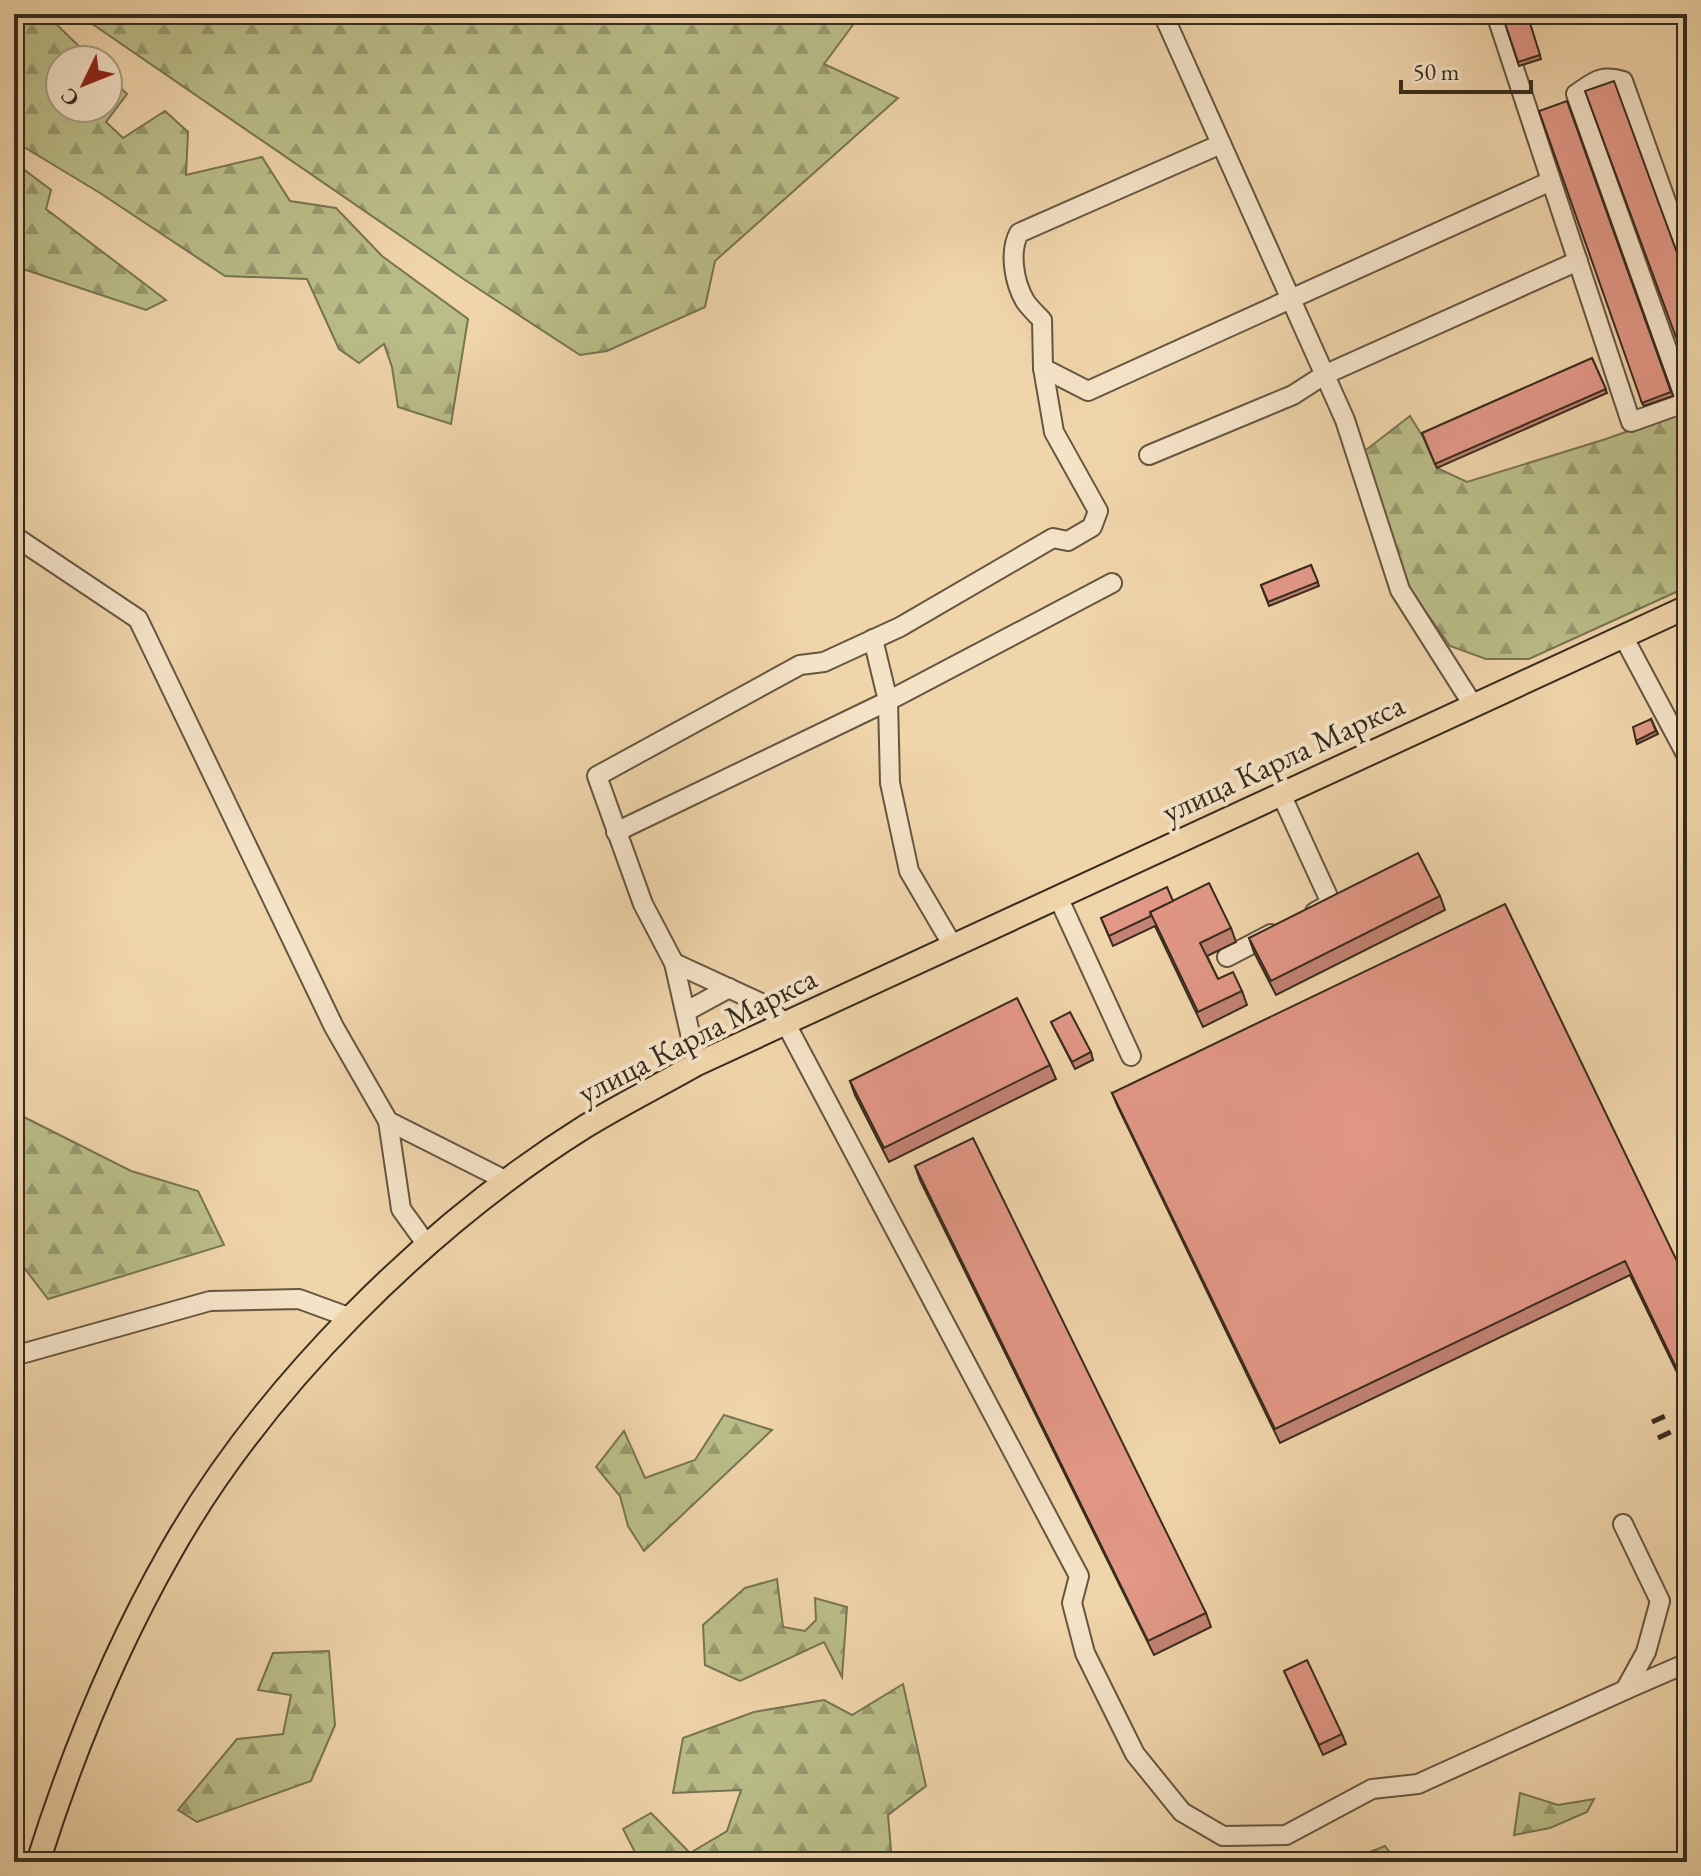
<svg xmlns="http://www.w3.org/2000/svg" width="1701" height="1876" viewBox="0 0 1701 1876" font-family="'EB Garamond',serif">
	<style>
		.forest { fill: url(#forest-firs); stroke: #787452; stroke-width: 2 }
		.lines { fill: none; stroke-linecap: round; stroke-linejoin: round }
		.minor-casing { stroke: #655640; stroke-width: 22 }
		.major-casing { stroke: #372c1d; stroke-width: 26 }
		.minor { stroke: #f5e3c8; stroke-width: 18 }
		.major { stroke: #f0d4aa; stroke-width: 22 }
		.rail { stroke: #372c1d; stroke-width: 5; stroke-dasharray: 14 14; stroke-linecap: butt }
		.wall { fill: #c38274; stroke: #372c1d; stroke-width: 2 }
		.building { fill: #e39787; stroke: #372c1d; stroke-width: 2 }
		.labels { text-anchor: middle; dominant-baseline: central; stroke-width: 8; stroke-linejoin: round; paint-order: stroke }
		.street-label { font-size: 32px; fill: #372c1d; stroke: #f5e3c8 }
	</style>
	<defs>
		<pattern id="forest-firs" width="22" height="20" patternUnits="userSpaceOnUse" patternTransform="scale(2)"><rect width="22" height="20" fill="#babd88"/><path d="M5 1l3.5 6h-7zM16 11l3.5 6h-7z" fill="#989a6f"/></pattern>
	</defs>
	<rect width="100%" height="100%" fill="#f0d4aa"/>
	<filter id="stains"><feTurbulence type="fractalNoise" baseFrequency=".0025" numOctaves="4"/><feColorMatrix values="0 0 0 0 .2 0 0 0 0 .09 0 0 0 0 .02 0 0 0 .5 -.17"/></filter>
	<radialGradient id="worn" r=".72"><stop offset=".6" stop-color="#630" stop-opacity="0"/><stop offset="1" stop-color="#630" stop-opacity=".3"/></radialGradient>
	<g class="forest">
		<polygon points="14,14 46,14 93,60 60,60 60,108 108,108 108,75 127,94 106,122 123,138 165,111 188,132 186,175 262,157 290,201 336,208 382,256 468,319 451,424 398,407 392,367 384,344 359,363 339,349 307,279 225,276 100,193 14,141"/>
		<polygon points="88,14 861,14 824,64 898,98 715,261 705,307 607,351 580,355 465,280 88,21"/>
		<polygon points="14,162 51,190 46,209 166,300 146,310 14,266"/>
		<polygon points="1687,410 1687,587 1529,659 1486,659 1450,646 1409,588 1389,539 1362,453 1410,416 1423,437 1437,468 1467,482 1606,439"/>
		<polygon points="14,1112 131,1171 198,1191 224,1245 48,1299 22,1265 14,1275"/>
		<polygon points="724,1415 772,1430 644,1551 628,1526 620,1496 596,1467 624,1431 645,1478 695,1460"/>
		<polygon points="777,1579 783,1627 805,1631 816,1620 815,1598 847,1607 842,1677 824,1642 740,1681 705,1665 703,1625 745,1588"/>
		<polygon points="329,1651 335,1725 311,1781 197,1822 178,1810 237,1739 283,1734 291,1695 258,1690 273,1653"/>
		<polygon points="903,1684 926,1786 888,1815 892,1862 639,1860 623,1829 651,1813 690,1853 727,1831 741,1790 673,1793 683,1738 754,1712 824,1700 852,1715"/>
		<polygon points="1520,1793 1558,1805 1594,1799 1587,1812 1550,1828 1514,1835"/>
		<polygon points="1385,1846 1397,1862 1344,1862"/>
	</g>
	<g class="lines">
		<defs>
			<g id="minor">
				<polyline points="1163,14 1345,420 1400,590 1473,705"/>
				<polyline points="1496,14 1631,422 1687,402"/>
				<polyline points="1043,368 1088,391 1551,181"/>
				<path d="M1686 402 1576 94C1594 82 1601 74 1623 81L1687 260"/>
				<polyline points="1149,455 1293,395 1324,375 1578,261"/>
				<polyline points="14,536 138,619 334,1027 388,1121 507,1181"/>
				<polyline points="1623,636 1687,756"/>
				<polyline points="873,639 888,701 1112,583"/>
				<polyline points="1281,794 1331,903 1315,912"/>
				<polyline points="616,832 888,701 890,783 909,871 953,946"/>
				<polyline points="1058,897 1131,1056"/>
				<polyline points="1227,957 1271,934"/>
				<polyline points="674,963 761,1003 786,1024 1079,1576 1072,1603 1085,1653 1135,1754 1182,1812 1223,1836 1286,1835 1372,1789 1418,1784 1625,1690 1646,1652 1660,1601 1623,1524"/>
				<polyline points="687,1011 729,988"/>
				<path d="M697 1064 674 963 643 904 597 776 800 665 824 662 900 627 1053 538 1068 541 1092 527 1098 511 1054 432 1043 368 1042 320C1036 314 1029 307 1025 301 1014 282 1009 252 1019 233L1221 144"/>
				<polyline points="388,1121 401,1209 427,1245"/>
				<polyline points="14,1356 210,1301 299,1299 351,1318"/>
				<polyline points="1625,1690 1687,1663"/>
			</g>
			<path id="major" d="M38 1862C72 1754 115 1649 171 1551 264 1387 426 1226 586 1126 622 1104 660 1085 697 1064L1687 607"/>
		</defs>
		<use href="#minor" class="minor-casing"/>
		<use href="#major" class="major-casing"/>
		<use href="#minor" class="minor"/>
		<use href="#major" class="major"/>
		<g class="rail">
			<polyline points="1652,1422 1687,1406"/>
			<polyline points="1658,1438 1687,1424"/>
		</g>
	</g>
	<g class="wall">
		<polygon points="1502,14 1527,14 1541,59 1519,66"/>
		<polygon points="1567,101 1673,396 1644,406 1642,403"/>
		<polygon points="1592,358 1607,393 1437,468 1422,433"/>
		<polygon points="1311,565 1319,586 1269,606 1261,585"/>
		<polygon points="1651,719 1658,734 1637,744 1636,741"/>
		<polygon points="1440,896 1445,910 1276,995 1254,952 1249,938"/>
		<polygon points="1173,901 1231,928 1236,942 1207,956 1218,979 1242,991 1247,1005 1203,1027 1155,926 1113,946 1101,918"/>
		<polygon points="1051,1022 1091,1052 1093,1060 1075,1069"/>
		<polygon points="1050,1065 1056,1079 889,1162 855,1095 850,1081"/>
		<polygon points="1112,1093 1687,1282 1687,1393 1630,1275 1280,1443 1118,1107"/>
		<polygon points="915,1166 1206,1613 1211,1627 1154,1655 920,1180"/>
		<polygon points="1284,1671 1342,1734 1346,1744 1323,1755"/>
	</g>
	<g class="building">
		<polygon points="1502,14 1527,14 1540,55 1518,62"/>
		<polygon points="1614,81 1687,280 1687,367 1585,91"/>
		<polygon points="1567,101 1671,392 1642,403 1539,111"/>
		<polygon points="1592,358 1606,389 1435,464 1422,433"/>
		<polygon points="1311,565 1318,582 1268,602 1261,585"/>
		<polygon points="1651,719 1656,731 1636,741 1633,727"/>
		<polygon points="1418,853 1440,896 1271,981 1249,938"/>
		<polygon points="1209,883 1231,928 1200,943 1218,979 1233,972 1242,991 1198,1012 1150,912"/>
		<polygon points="1167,887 1173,901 1150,912 1151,916 1109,936 1101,918"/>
		<polygon points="1505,904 1687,1282 1687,1390 1625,1261 1275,1429 1112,1093"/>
		<polygon points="1017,998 1050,1065 884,1148 850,1081"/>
		<polygon points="1070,1012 1091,1052 1072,1062 1051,1022"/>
		<polygon points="973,1138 1206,1613 1148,1641 915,1166"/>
		<polygon points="1307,1660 1342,1734 1319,1745 1284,1671"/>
	</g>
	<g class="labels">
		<g class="street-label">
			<text transform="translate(1283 758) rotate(-25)">улица Карла Маркса</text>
			<text transform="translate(697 1035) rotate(-27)">улица Карла Маркса</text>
		</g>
	</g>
	<rect width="1701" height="1876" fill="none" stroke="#f0d4aa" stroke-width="48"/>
	<rect x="16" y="16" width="1669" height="1844" fill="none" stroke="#372c1d" stroke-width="4"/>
	<rect x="24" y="24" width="1653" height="1828" fill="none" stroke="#372c1d" stroke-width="2"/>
	<g transform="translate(84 84) rotate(227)"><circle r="38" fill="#f5e3c8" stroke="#a99a84" stroke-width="2"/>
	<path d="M0-6L14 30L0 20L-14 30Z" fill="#8f2418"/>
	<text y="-12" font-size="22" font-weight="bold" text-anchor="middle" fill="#372c1d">С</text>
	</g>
	<path d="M1401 80v12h130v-12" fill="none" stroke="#372c1d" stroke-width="4"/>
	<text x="1413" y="80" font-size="24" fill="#372c1d" stroke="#f5e3c8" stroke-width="6" paint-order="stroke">50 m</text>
	<rect width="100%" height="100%" filter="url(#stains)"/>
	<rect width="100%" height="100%" fill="url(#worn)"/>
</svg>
